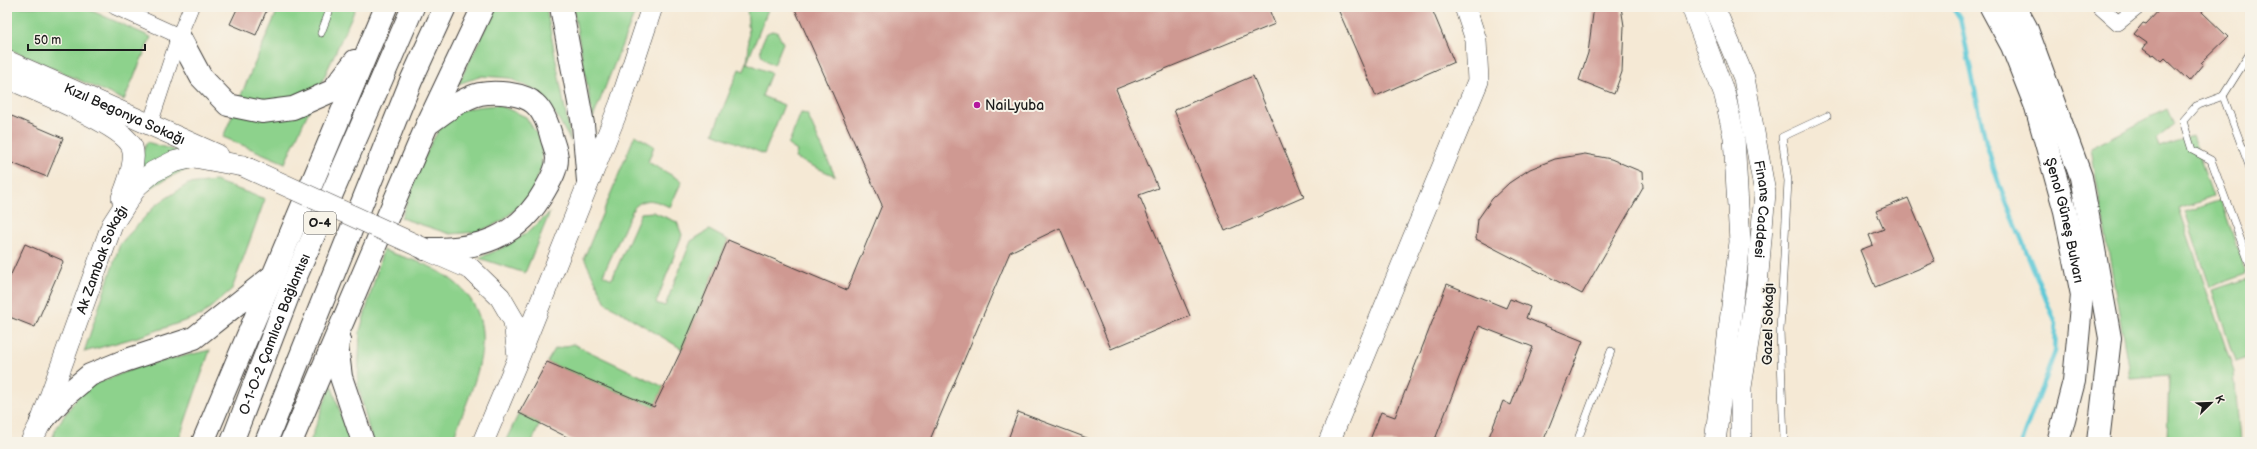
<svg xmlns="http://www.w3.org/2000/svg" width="2257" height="449" viewBox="0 0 2257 449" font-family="'Balsamiq Sans',sans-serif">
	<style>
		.green { fill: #8dd28c; stroke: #547754 }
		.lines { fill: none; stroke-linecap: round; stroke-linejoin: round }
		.stream { stroke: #5ec9d7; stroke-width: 4.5 }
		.building { fill: #cf9992 }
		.lane-casing { stroke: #3d3b38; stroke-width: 8 }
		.street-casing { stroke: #3d3b38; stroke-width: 16 }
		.secondary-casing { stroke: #3d3b38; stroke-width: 22 }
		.primary-casing { stroke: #3d3b38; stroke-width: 24 }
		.highway-casing { stroke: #3d3b38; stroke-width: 24 }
		.lane { stroke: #fff; stroke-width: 7 }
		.street { stroke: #fff; stroke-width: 15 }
		.secondary { stroke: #fff; stroke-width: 21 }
		.primary { stroke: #fff; stroke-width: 22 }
		.highway { stroke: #fff; stroke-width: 22 }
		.secondary-bridge-casing { stroke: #3d3b38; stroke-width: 22; stroke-linecap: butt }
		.secondary-bridge { stroke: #fff; stroke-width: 21 }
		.poi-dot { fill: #b5179e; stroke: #f7f3e8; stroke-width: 1.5 }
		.labels { text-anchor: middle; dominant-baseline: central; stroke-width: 4; stroke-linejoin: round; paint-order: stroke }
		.shield { fill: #f7f3e8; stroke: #5e5c59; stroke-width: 1 }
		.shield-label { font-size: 13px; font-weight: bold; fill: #1c1c1c }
		.poi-label { font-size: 14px; fill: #1c1c1c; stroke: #f7f3e8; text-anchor: start }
		.street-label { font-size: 14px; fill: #1c1c1c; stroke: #f7f3e8 }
	</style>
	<rect width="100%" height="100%" fill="#f7f3e8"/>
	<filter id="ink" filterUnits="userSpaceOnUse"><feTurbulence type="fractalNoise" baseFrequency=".025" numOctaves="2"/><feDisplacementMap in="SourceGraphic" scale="8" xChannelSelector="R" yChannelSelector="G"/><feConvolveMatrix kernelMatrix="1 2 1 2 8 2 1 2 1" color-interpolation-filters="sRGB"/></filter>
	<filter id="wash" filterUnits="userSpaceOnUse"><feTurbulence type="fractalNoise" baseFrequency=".012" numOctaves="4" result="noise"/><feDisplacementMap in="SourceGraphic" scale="16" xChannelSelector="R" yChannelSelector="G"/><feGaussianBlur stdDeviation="0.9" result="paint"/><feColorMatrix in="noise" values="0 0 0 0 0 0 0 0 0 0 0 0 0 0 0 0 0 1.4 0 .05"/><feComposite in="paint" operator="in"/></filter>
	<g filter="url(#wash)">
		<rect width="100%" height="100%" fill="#f5e9d5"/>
		<g class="green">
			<polygon points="7,7 83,7 151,37 124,100 7,48"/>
			<polygon points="279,7 356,7 285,163 223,137"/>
			<polygon points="496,7 546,7 571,142 557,116 537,91 509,78 482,76 458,84"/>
			<polygon points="573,7 637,7 593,118"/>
			<path d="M747 7H769L747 63 771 73 762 96 784 105 764 154 713 133 739 69 744 71C752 52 748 27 747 7Z"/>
			<path d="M772 31 777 32 783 43 774 65C757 57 758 49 767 33Z"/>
			<path d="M499 105 526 117 541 141 542 166 530 196 502 221 478 232 450 234 401 218C411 193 429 135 449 118 462 107 483 106 499 105Z"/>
			<polygon points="2167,109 2174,125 2156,139 2159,147 2192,136 2213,197 2179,209 2234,372 2240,442 2167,442 2169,375 2130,378 2091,148"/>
			<polygon points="801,113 807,114 835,176 795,158 797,151 788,145"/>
			<path d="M635 135 654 146 648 162 682 181 670 207C656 201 645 195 633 209L603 275 612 279 641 213 653 212 677 222 682 235 656 303 665 306 691 241 709 230 728 240 682 349 606 303 584 258Z"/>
			<path d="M147 142 214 162C170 172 153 185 119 213Z"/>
			<polygon points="215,181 265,199 232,289 202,315 141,336 84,352 120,244 156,205 188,184"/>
			<polygon points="2221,200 2246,274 2210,287 2185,212"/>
			<path d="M550 212 525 273 479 258C511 245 526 236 550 212Z"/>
			<path d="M383 250C402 257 424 262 440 272 513 316 474 380 452 442H372L358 385 360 331Z"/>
			<polygon points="2247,279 2250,287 2250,357 2235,362 2212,290"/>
			<polygon points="573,344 664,387 654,407 547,362 555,349"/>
			<polygon points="210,350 178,442 51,442 57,426 84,388 141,366"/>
			<polygon points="331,384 350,442 310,442"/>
			<polygon points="519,413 540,423 532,442 505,442"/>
		</g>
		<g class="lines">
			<polyline class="stream" points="1953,7 1960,18 1986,143 1999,184 2056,324 2055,352 2021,442"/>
		</g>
		<g id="blocks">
			<g class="building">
				<polygon points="238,7 268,7 256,35 230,24"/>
				<polygon points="794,7 1268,7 1275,24 1116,89 1158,188 1139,195 1190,316 1111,349 1060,228 1010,252 929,442 577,442 519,413 547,362 654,407 682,349 728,240 847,290 882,205"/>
				<polygon points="1337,7 1431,7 1454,62 1376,96"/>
				<polygon points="1591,7 1621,7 1624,26 1622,72 1614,94 1579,80 1588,53 1593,14"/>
				<polygon points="2162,7 2204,7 2202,12 2228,37 2201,63 2203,64 2189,81 2165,58 2162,61 2154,54 2151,55 2143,49 2147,43 2134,34 2143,23 2146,24"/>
				<polygon points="1253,76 1304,197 1225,231 1174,110"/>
				<polygon points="7,114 63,138 47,177 7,161"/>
				<polygon points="1585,154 1611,159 1642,172 1643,188 1582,294 1476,239 1478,219 1492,199 1509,183 1530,169 1555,159"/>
				<polygon points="1908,198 1935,262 1875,287 1860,250 1873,245 1869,235 1884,229 1876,211"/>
				<polygon points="25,244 62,260 63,262 35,327 7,316 7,283"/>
				<polygon points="1447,284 1506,308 1510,299 1530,307 1526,318 1583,341 1543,442 1487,442 1503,401 1511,405 1533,347 1479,326 1434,442 1369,442 1381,412 1395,417"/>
				<polygon points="1018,412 1095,441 1095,442 1007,442"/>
			</g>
		</g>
	</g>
	<g filter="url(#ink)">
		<use href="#blocks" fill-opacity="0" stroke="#3d3b38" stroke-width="1"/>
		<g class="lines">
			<defs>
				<g id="lane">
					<polyline points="321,33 331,7"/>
					<polyline points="2250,53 2223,96 2196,106 2183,121 2192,150 2211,160 2250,265"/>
					<polyline points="2223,96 2250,168"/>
					<polyline points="1577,442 1611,351"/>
					<polyline points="1784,442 1780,330 1788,181 1782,137 1827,116"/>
				</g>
				<g id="street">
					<polyline points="115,7 179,36"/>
					<polyline points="2100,7 2118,23 2138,7"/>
					<polyline points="150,124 179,36 191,7"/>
				</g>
				<g id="secondary">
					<polyline points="1692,7 1725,96 1734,137 1740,242 1715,442"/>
					<path id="s1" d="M1714 7 1744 78 1765 193 1757 285 1741 387V442"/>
					<path id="s2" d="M7 61 218 155"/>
					<path d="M7 78C32 89 123 124 132 147 137 162 127 185 122 198"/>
					<polyline points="425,249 471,269 500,297 514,321 518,357"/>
					<path id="s3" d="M31 442 41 422 112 225 137 186 153 172 173 162 194 157 243 166"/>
					<polyline points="483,442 518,359 620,104 652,7"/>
					<polyline points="1329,442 1478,81 1476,40 1465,7"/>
				</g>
				<g id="primary">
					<path id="s4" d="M1991 7 2012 46 2036 107 2065 211 2082 295 2074 381 2058 442"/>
					<polyline points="2015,7 2026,27 2081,177 2110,338 2098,442"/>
				</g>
				<g id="highway">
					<polyline points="561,7 583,124 588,181"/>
					<polyline points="179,36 201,77 228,105 262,112 293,108 332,91 355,61"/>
					<path d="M425 249C477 250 518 239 545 190 550 181 557 170 557 159 557 153 554 145 552 139 549 127 544 112 535 104 524 93 495 91 480 94 460 99 444 113 428 124"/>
					<polyline points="339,340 337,345 341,377 363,442"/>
					<polyline points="41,422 66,395 90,375 124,361 194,338 270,278"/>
					<polyline points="203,442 386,7"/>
					<path id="s5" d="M232 442 291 288 413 7"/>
					<polyline points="266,442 411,81 445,7"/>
					<polyline points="291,442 427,125 483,7"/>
				</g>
			</defs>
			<use href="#lane" class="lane-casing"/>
			<use href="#street" class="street-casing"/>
			<use href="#secondary" class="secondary-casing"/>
			<use href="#primary" class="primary-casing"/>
			<use href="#highway" class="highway-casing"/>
			<use href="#lane" class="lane"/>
			<use href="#street" class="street"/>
			<use href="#secondary" class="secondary"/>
			<use href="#primary" class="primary"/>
			<use href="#highway" class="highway"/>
			<defs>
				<polyline id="secondary-bridge" points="243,166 425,249"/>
			</defs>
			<use href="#secondary-bridge" class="secondary-bridge-casing"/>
			<use href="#secondary-bridge" class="secondary-bridge"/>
		</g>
	</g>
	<circle class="poi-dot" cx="977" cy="105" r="4"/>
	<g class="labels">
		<rect class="shield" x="304" y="212" width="32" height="22" rx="3"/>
		<g class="shield-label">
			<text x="320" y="223">O-4</text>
		</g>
		<g class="poi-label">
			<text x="985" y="105">NaiLyuba</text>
		</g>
		<g class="street-label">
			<text stroke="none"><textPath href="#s2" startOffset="129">Kızıl Begonya Sokağı</textPath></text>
			<text stroke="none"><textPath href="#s1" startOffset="210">Finans Caddesi</textPath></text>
			<text stroke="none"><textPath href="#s4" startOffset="227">Şenol Güneş Bulvarı</textPath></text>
			<text stroke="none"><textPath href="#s3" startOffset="196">Ak Zambak Sokağı</textPath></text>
			<text transform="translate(1768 324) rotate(-89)">Gazel Sokağı</text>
			<text stroke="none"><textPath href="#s5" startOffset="116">O-1-O-2 Çamlıca Bağlantısı</textPath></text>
		</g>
	</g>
	<rect width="2257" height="449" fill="none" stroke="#f7f3e8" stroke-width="24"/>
	<g transform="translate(2211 403) rotate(67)" stroke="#f7f3e8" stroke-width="3" paint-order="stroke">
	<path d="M0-3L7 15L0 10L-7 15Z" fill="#1c1c1c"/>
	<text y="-6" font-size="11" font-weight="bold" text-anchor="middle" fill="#1c1c1c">K</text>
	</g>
	<path d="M28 44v6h117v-6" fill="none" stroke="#1c1c1c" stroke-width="2"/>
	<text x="34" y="44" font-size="12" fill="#1c1c1c" stroke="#f7f3e8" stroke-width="3" paint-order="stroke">50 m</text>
</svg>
